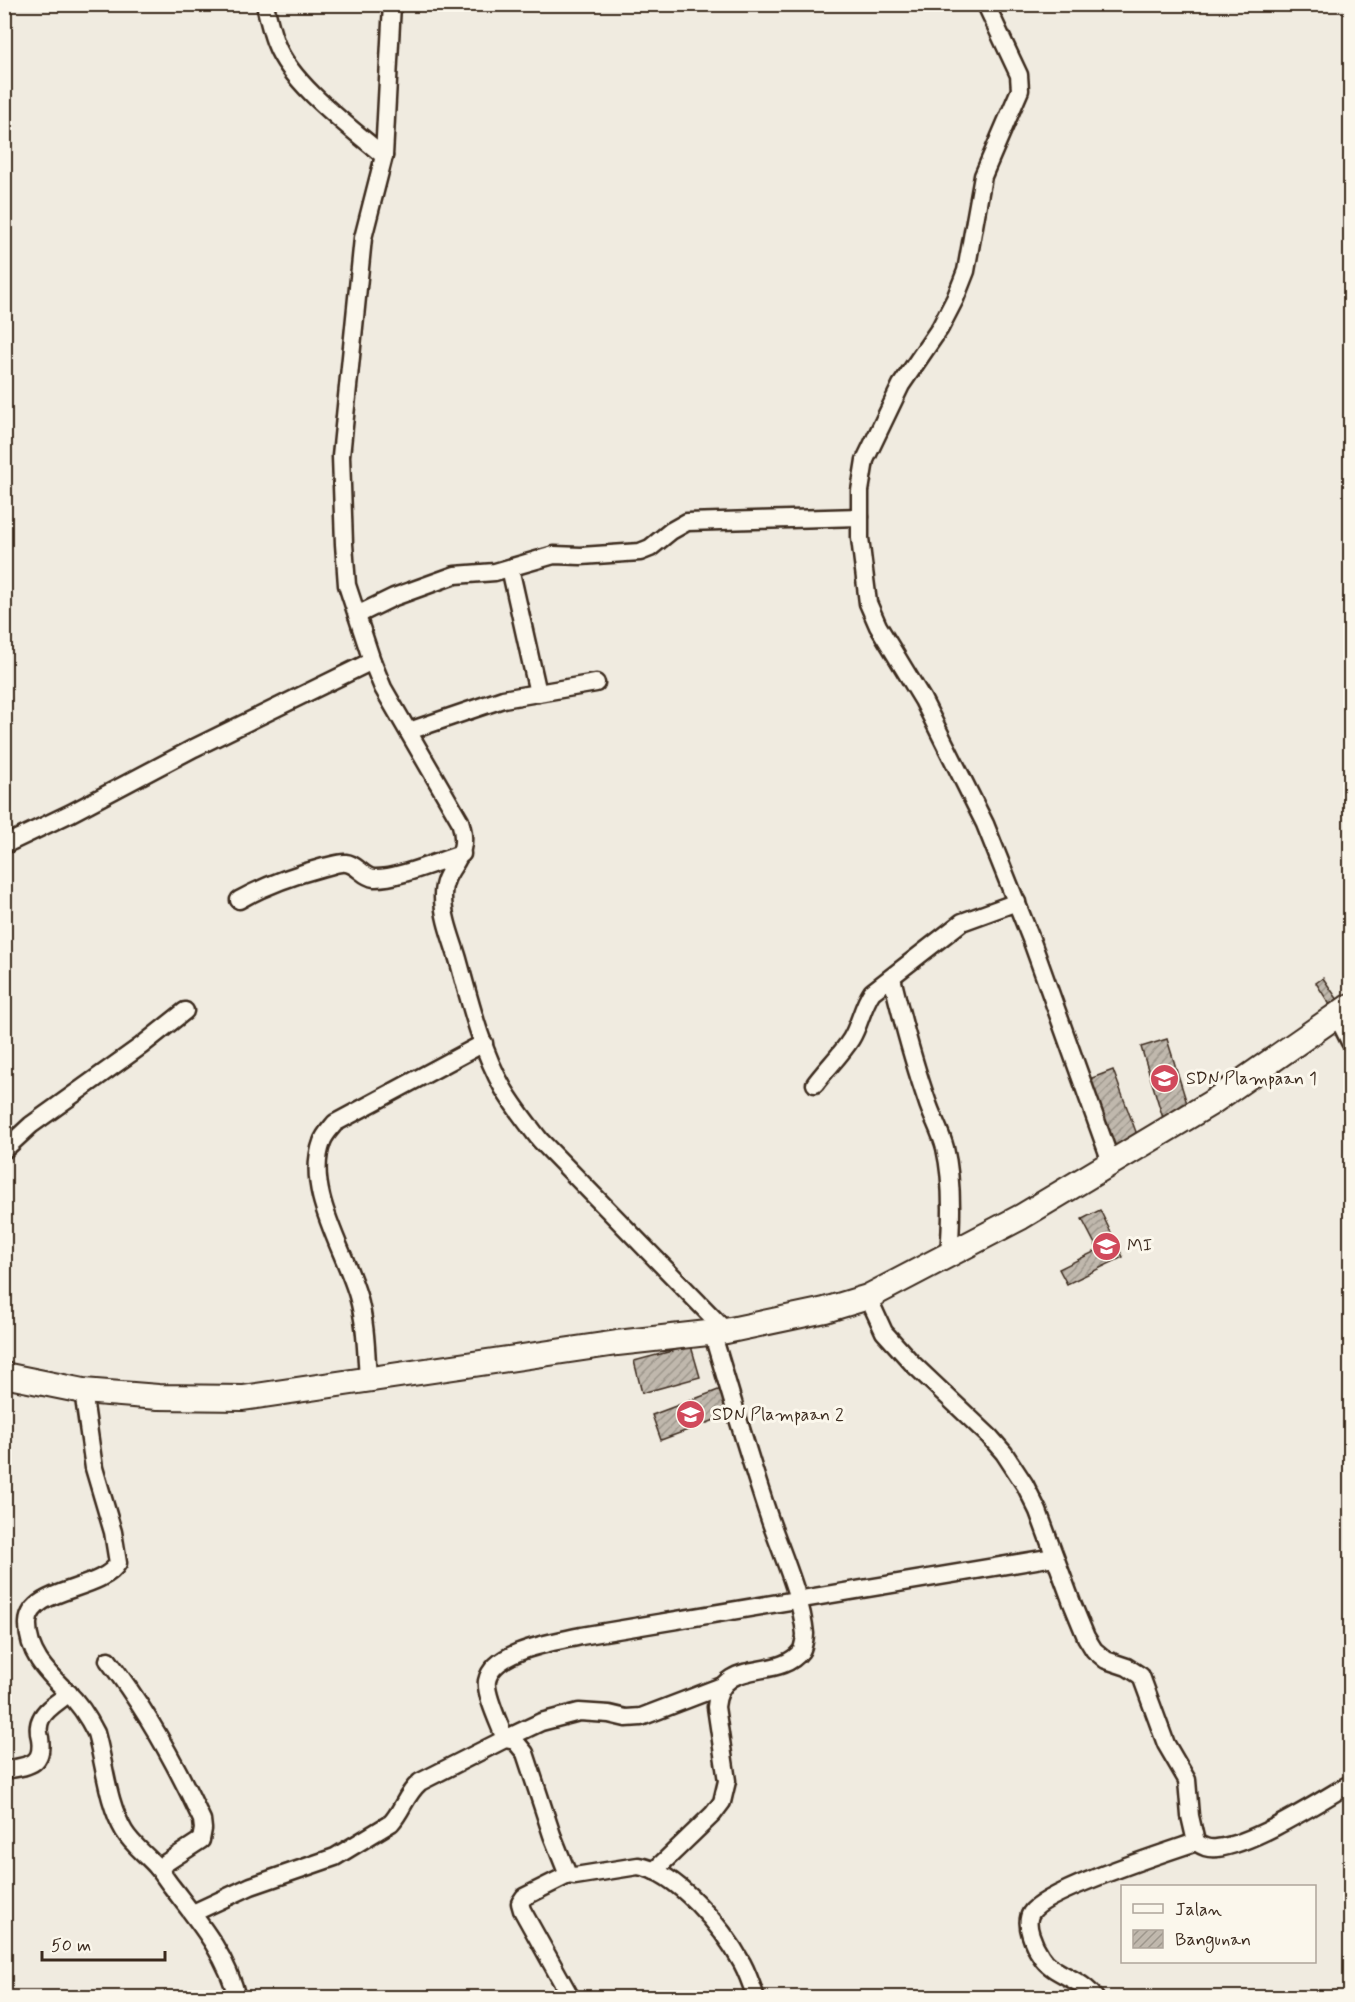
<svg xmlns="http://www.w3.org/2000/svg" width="1355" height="2002" viewBox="0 0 1355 2002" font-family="Mynerve,sans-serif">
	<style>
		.building { fill: url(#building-hatch); stroke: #3b2a1e; stroke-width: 1.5 }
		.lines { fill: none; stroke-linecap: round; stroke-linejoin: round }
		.street-casing { stroke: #3b2a1e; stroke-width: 21 }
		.secondary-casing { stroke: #3b2a1e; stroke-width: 28 }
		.street { stroke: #fbf7ec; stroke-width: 16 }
		.secondary { stroke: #fbf7ec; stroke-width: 24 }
		.labels { text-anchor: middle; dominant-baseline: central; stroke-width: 6; stroke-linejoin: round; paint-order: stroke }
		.poi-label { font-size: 18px; fill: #3b2a1e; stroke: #fbf7ec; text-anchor: start }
	</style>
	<defs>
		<pattern id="building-hatch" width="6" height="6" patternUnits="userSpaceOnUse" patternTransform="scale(1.5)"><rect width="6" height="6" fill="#c0b8ad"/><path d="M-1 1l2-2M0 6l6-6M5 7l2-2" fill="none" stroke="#9d968c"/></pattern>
	</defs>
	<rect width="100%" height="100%" fill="#f0ebe0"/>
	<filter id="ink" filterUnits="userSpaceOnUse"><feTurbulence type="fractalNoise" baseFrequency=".0167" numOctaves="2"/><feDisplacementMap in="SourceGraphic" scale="12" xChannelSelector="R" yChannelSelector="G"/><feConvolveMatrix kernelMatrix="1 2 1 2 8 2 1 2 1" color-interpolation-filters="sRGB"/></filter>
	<g filter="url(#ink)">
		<g class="building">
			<polygon points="1323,978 1338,1000 1330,1005 1316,983"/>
			<polygon points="1167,1039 1189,1110 1163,1118 1141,1047"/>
			<polygon points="1113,1070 1139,1140 1114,1150 1087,1080"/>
			<polygon points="1100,1210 1123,1257 1067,1284 1059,1269 1098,1250 1082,1219"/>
			<polygon points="691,1346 700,1377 642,1393 634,1361"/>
			<polygon points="721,1389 731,1414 661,1440 652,1415"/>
		</g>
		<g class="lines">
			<defs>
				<g id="street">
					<path d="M265 4C268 18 271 32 276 44 291 84 351 128 384 156"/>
					<path d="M392 4 384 156 363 238 341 456 344 544 347 585 372 661 383 688 460 821C473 862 442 864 443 897 443 918 452 939 458 959 470 1002 481 1049 503 1088 514 1107 527 1123 540 1140L726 1331"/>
					<polyline points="988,4 988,9 1019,75 1020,90 983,176 966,271 955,299 940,328 901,385 865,460 860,491 860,538 868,603 878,626 923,700 985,824 1031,939 1111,1162"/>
					<polyline points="510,568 538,693"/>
					<polyline points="357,615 394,597 455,575 495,572 554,555 581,556 640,552 650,548 671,531 687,522 860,517"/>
					<polyline points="409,731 503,699 596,683"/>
					<polyline points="4,845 71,813 194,748 372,661"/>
					<path d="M239 900C266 885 294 875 324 867 331 866 339 862 346 863 357 864 363 877 374 878 397 879 438 861 462 854"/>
					<path d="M892 978C902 1019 913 1061 927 1101 932 1117 941 1132 945 1148 953 1182 952 1218 949 1253"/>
					<polyline points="1337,1016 1350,1042"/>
					<path d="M815 1084C826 1069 841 1055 851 1039 860 1024 862 1007 872 992L962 922 1017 902"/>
					<polyline points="4,1150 31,1125 141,1046 185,1011"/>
					<path d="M868 1297 884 1332 912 1363 990 1437 1004 1453 1025 1485 1038 1511 1072 1603 1086 1637 1094 1650 1106 1660 1127 1667 1141 1676 1166 1744 1187 1780 1190 1816 1196 1842C1203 1847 1208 1849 1217 1848 1253 1844 1314 1805 1346 1786H1350"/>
					<path d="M368 1379C366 1351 366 1324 358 1296 345 1250 304 1191 322 1142 324 1135 331 1128 335 1123L484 1043"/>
					<path d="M83 1391 94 1468 113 1532 118 1563C101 1592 30 1587 28 1623 27 1653 47 1672 67 1692 79 1703 89 1719 96 1733 105 1765 107 1802 124 1831 133 1846 147 1855 158 1868 163 1874 167 1881 172 1887 198 1921 227 1955 237 1998"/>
					<path d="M108 1660C146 1709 176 1764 202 1820L203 1829 201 1840 158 1868"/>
					<path d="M722 1686 641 1717 626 1718 609 1714 579 1712 541 1722 505 1739C500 1725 485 1695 487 1681 493 1650 556 1642 581 1636L1054 1557"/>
					<path d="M4 1770C28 1766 44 1766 40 1738 38 1731 38 1725 41 1719 46 1708 60 1701 69 1693"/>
					<path d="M654 1871 713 1814 722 1802 727 1781 716 1707C721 1655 778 1682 801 1651 803 1648 805 1638 805 1634 802 1599 782 1554 770 1520 749 1458 731 1395 712 1332"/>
					<polyline points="568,1875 524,1897 520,1903 522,1910 571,1998"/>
					<path d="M193 1913 251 1886 335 1857 391 1823C403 1810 405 1795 420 1782L505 1739 515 1741 525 1753 552 1835 568 1875 575 1876 638 1866C677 1871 724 1930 742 1963 748 1974 752 1986 756 1998"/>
					<path d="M1095 1998C1081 1977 1053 1976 1041 1956 1034 1946 1024 1924 1031 1913 1044 1891 1167 1852 1196 1842"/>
				</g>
				<polyline id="secondary" points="4,1375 83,1391 158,1397 243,1398 617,1343 726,1331 825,1310 868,1297 1021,1217 1211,1103 1350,1006"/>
			</defs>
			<use href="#street" class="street-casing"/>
			<use href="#secondary" class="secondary-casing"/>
			<use href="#street" class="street"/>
			<use href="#secondary" class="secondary"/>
		</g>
	</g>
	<defs>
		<symbol id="school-disc" viewBox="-11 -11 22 22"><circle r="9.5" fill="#d1495b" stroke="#fbf7ec"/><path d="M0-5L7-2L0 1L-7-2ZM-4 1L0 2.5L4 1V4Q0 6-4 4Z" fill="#fff"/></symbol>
	</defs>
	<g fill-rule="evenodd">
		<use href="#school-disc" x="1148" y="1062" width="33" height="33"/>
		<use href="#school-disc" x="1090" y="1230" width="33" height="33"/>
		<use href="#school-disc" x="674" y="1398" width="33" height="33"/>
	</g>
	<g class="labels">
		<g class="poi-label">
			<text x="1186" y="1079">SDN Plampaan 1</text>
			<text x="1127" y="1246">MI</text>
			<text x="712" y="1415">SDN Plampaan 2</text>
		</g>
	</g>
	<rect width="1355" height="2002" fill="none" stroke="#fbf7ec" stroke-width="24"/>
	<rect x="12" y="12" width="1331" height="1978" fill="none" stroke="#3b2a1e" stroke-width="2" filter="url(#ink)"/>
	<rect x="1121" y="1885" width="195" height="78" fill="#fbf7ec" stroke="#aea59a" stroke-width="1.5"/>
	<rect x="1133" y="1904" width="30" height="9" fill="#fbf7ec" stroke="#aea59a" stroke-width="1.5"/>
	<text x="1175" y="1915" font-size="18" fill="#3b2a1e">Jalan</text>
	<rect x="1133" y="1930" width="30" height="18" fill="url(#building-hatch)" stroke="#aea59a" stroke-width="1.5"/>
	<text x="1175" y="1945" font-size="18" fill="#3b2a1e">Bangunan</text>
	<path d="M42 1951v9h123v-9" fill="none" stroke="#3b2a1e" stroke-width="3"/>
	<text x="51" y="1951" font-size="18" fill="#3b2a1e" stroke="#fbf7ec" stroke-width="4.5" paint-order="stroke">50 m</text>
</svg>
